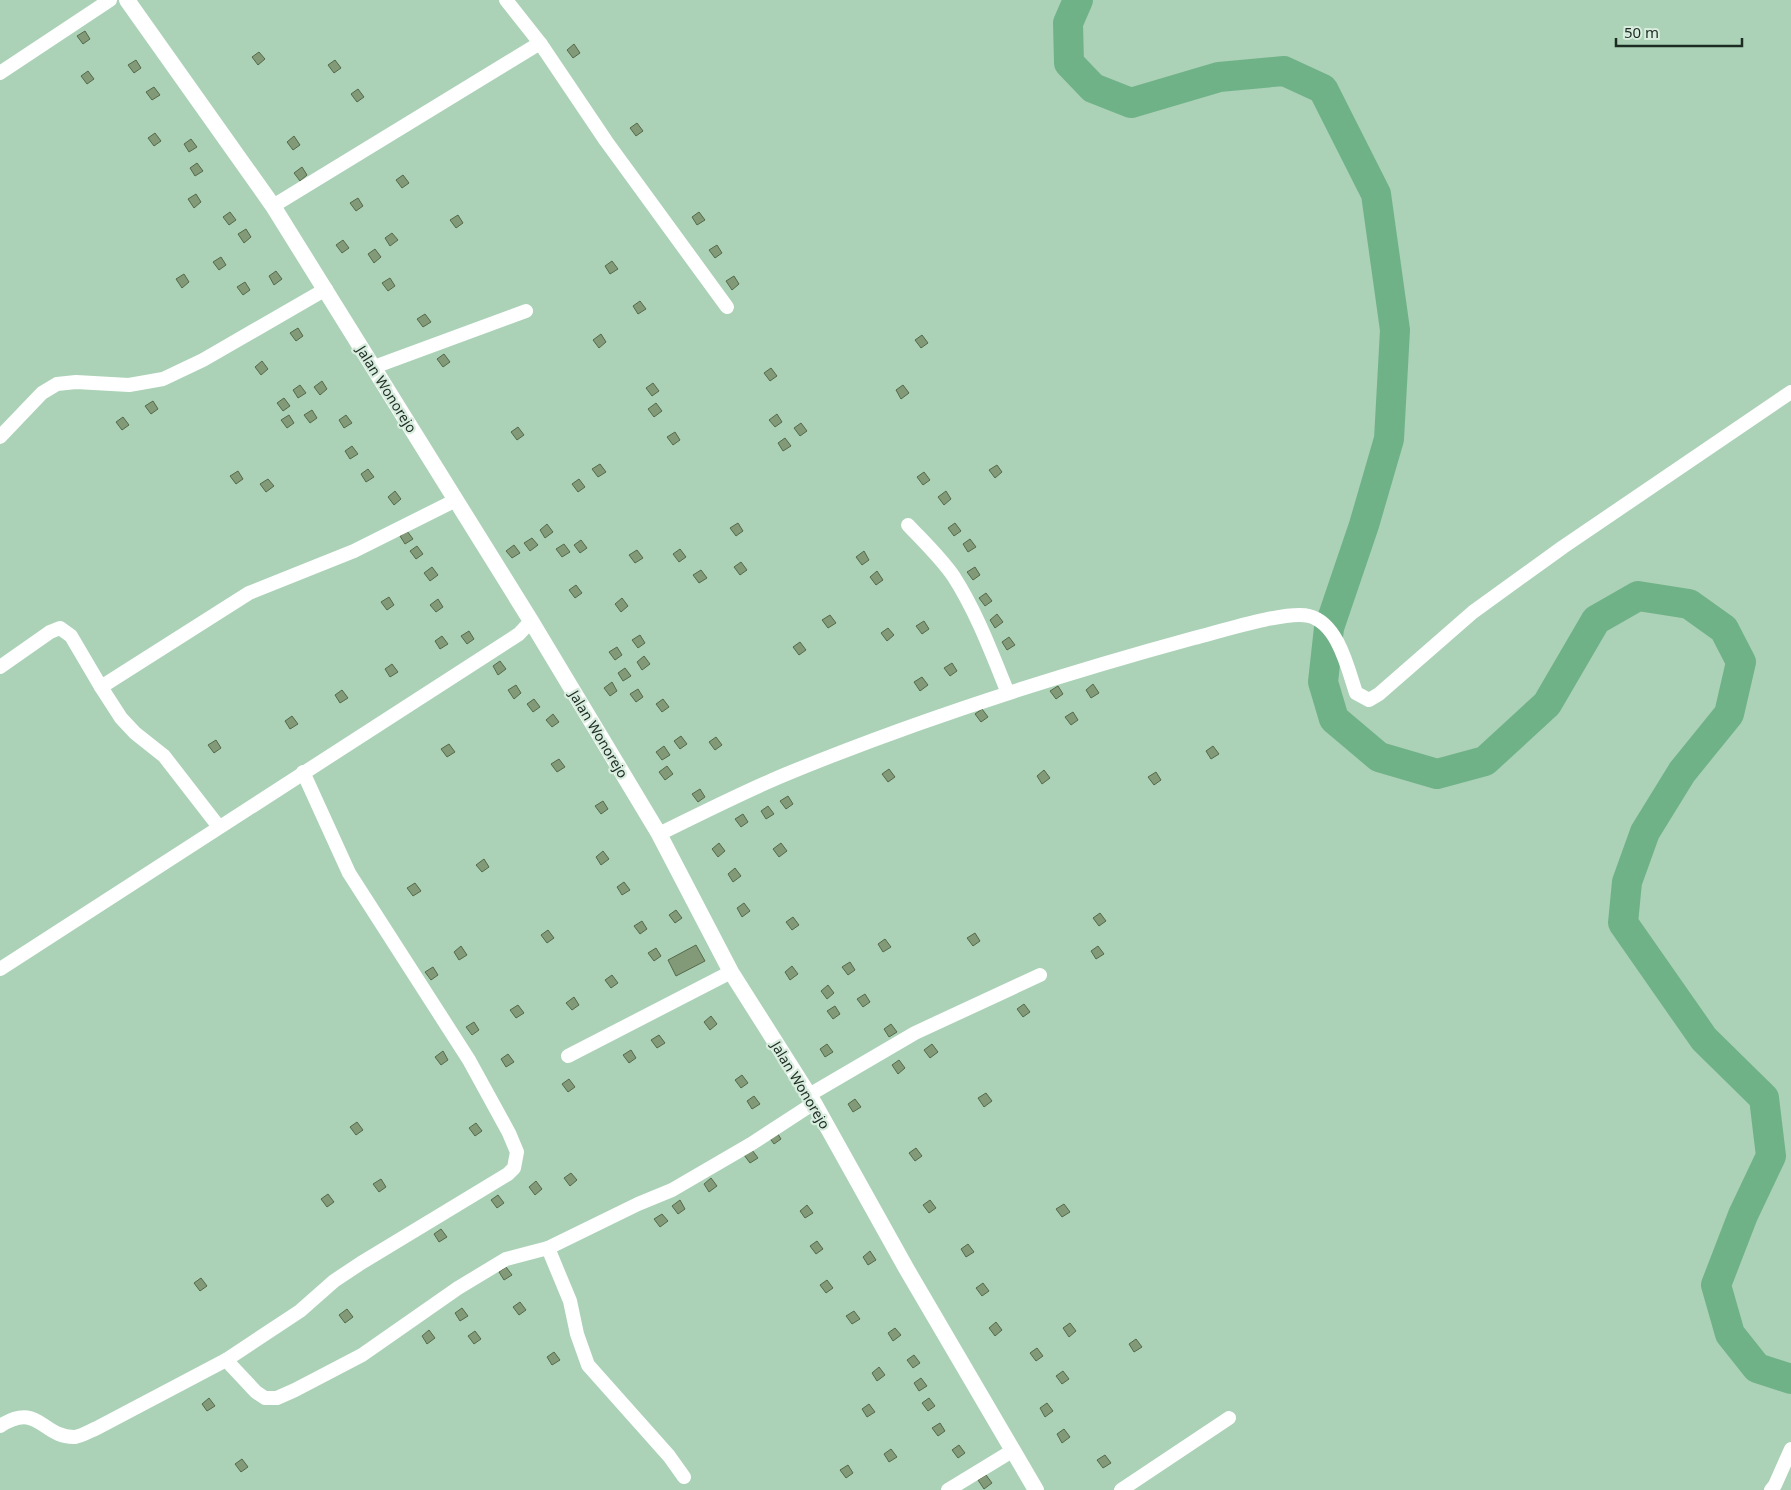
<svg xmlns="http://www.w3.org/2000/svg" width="1791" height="1490" viewBox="0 0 1791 1490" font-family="'Noto Sans',sans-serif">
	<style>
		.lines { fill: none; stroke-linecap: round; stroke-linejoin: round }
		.river { stroke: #70b288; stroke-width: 30 }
		.building { fill: #839a78; stroke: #556a4a }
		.minor { stroke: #fff; stroke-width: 14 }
		.tertiary { stroke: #fff; stroke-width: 16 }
		.labels { text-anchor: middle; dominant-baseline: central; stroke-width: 4.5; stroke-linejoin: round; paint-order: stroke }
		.street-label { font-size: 14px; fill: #1c2c22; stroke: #d9eddf }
	</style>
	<rect width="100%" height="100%" fill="#abd2b7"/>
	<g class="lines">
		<polyline class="river" points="1078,0 1068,23 1069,63 1093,88 1131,103 1219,77 1284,71 1323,89 1376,194 1395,330 1389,439 1364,525 1329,628 1323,682 1334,719 1379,757 1437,774 1485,761 1547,704 1596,620 1638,596 1689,604 1724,629 1741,662 1729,714 1682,772 1645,832 1627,882 1623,923 1704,1039 1764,1098 1771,1156 1743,1215 1716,1285 1730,1334 1757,1368 1791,1379"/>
	</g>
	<g class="building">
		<polygon points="85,31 90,39 83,44 77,36"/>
		<polygon points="574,44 580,53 573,58 567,50"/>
		<polygon points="259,52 265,59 258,65 252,57"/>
		<polygon points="136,60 141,68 134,73 128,65"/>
		<polygon points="335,60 341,68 334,73 328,65"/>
		<polygon points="88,71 94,79 87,84 81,76"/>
		<polygon points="154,87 160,95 152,100 146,92"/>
		<polygon points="358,89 364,97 357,102 351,94"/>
		<polygon points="637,123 643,131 636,136 630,128"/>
		<polygon points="155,133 161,141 154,146 148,138"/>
		<polygon points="294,136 300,145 293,150 287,142"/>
		<polygon points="191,139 197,147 189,152 184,144"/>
		<polygon points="197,163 203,171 195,176 190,168"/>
		<polygon points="302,167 307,175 300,181 294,173"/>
		<polygon points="403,175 409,183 402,188 396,180"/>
		<polygon points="196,194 201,202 194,208 188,199"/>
		<polygon points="358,198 363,206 356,211 350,203"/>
		<polygon points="230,212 236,220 229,225 223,217"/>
		<polygon points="699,212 705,220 697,225 692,217"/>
		<polygon points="458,215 463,223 456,228 450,220"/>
		<polygon points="246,229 251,237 244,243 238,234"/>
		<polygon points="392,233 398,240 390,246 385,238"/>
		<polygon points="343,240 349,248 342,253 336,245"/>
		<polygon points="717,245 722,253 715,258 709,250"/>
		<polygon points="375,249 381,257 374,263 368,254"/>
		<polygon points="221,257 226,265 219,270 213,262"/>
		<polygon points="612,261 618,269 610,274 605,266"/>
		<polygon points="276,271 282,279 274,285 269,276"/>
		<polygon points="184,274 189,282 182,288 176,279"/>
		<polygon points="734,276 739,284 732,290 726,281"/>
		<polygon points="390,278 395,286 388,291 382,283"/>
		<polygon points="245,282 250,290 243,295 237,287"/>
		<polygon points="640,301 646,309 638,314 633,306"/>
		<polygon points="425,314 431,322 423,327 417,319"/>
		<polygon points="298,328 303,336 296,341 290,333"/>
		<polygon points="601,334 606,342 599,348 593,340"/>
		<polygon points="922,335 928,343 921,348 915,340"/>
		<polygon points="444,354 450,362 443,367 437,359"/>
		<polygon points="262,361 268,369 261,375 255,367"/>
		<polygon points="771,368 777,376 770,381 764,373"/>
		<polygon points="322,381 327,389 320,395 314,387"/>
		<polygon points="653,383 659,391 652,396 646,388"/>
		<polygon points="300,385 306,393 298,398 293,390"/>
		<polygon points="903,385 909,393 901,399 896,390"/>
		<polygon points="284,398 290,406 283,411 277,403"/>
		<polygon points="153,401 158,409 151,414 145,406"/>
		<polygon points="656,403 662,411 654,417 648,409"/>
		<polygon points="312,410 317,418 310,423 304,415"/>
		<polygon points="777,414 782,422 775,427 769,420"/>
		<polygon points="289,415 294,423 287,428 281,420"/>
		<polygon points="346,415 352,423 344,428 339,420"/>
		<polygon points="123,417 129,425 122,430 116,422"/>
		<polygon points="801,423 807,431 800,436 794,428"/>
		<polygon points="518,427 524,435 517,440 511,432"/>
		<polygon points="675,432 680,440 673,445 667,437"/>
		<polygon points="785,438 791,446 783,451 778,443"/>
		<polygon points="352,446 358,454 350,459 345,451"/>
		<polygon points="600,464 606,472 598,477 592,469"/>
		<polygon points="997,465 1002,472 995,478 989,470"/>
		<polygon points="368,469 374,477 366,482 361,474"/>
		<polygon points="238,471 243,479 236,484 230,476"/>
		<polygon points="924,472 930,480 923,485 917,477"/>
		<polygon points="268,479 274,486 266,492 260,484"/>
		<polygon points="579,479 585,487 578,492 572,484"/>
		<polygon points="395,491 401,499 394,505 388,497"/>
		<polygon points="946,491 951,499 944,505 938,497"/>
		<polygon points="738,523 743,531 736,536 730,528"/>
		<polygon points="955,523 961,531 954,536 948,528"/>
		<polygon points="547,524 553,532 545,538 540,530"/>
		<polygon points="407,531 413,539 405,544 400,536"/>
		<polygon points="532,538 538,545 530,551 524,543"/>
		<polygon points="970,539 976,547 968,552 963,544"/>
		<polygon points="581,540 587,548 580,553 574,545"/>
		<polygon points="564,544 570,552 562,557 556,549"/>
		<polygon points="514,545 520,553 512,558 506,551"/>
		<polygon points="417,546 423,554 416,559 410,551"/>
		<polygon points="680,549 686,557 679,562 673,554"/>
		<polygon points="637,550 643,558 635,563 629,555"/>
		<polygon points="864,551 869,560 862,565 856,557"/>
		<polygon points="741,562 747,570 740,575 734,567"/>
		<polygon points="432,567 438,575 430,581 424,573"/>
		<polygon points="975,567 980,575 973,580 967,572"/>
		<polygon points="701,570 707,578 699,583 693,575"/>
		<polygon points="877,571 883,580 876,585 870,577"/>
		<polygon points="576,585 582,593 575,598 569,590"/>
		<polygon points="986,593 992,601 985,606 979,598"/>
		<polygon points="389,597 394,605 387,610 381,602"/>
		<polygon points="622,598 628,606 621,612 615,604"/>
		<polygon points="438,599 443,607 436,612 430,605"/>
		<polygon points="997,614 1003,622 995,628 990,620"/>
		<polygon points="830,615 836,623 828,628 822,620"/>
		<polygon points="924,621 929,629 922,634 916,626"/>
		<polygon points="888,628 894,635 887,641 881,633"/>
		<polygon points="469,631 474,639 467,644 461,636"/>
		<polygon points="640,635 645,643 638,648 632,640"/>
		<polygon points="442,636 448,644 440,649 435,641"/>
		<polygon points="1009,637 1015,645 1007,650 1002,642"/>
		<polygon points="800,642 806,650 799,655 793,647"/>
		<polygon points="617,647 622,655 615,660 609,652"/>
		<polygon points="644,656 650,664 642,670 637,662"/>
		<polygon points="500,661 506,669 498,675 493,666"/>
		<polygon points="952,663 957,671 950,676 944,668"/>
		<polygon points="392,664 398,672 390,677 385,669"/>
		<polygon points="625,668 631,676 623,681 618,673"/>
		<polygon points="922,677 928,685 920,691 914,682"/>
		<polygon points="612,682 617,691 610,696 604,688"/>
		<polygon points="1093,684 1099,693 1091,698 1086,690"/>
		<polygon points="516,685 521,693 514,699 508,690"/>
		<polygon points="1058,686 1063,694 1056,699 1050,691"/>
		<polygon points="638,689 643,697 636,702 630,694"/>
		<polygon points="342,690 348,698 340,703 335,695"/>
		<polygon points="534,699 540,707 533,712 527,704"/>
		<polygon points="663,699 669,707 662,712 656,704"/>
		<polygon points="982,709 988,717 981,722 975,714"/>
		<polygon points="1073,712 1078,720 1071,725 1065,717"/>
		<polygon points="553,714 559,722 552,727 546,720"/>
		<polygon points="292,716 298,724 290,729 285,721"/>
		<polygon points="681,736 687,744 680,749 674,741"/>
		<polygon points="716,737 722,745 715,750 709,742"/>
		<polygon points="216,740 221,748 214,753 208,745"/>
		<polygon points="449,744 455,752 447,757 441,749"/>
		<polygon points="664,746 670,755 662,760 656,752"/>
		<polygon points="1213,746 1219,754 1211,759 1206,751"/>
		<polygon points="559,759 565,767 557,772 551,764"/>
		<polygon points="667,766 673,774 665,780 659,772"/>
		<polygon points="889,769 895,777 888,782 882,774"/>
		<polygon points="1044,770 1050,778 1042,784 1037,776"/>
		<polygon points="1156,772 1161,780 1154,785 1148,777"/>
		<polygon points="700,789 705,797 698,802 692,794"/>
		<polygon points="788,796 793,804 786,809 780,801"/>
		<polygon points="603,801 608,809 601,814 595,806"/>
		<polygon points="768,806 774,814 766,819 761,811"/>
		<polygon points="743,814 748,822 741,827 735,819"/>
		<polygon points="719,843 725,851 718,857 712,849"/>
		<polygon points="781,843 787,851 779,857 773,849"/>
		<polygon points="603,851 609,859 601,865 596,857"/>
		<polygon points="484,859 489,867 482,872 476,865"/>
		<polygon points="735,868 741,876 733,882 728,874"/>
		<polygon points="624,882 630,890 622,895 617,887"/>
		<polygon points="415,883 421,891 413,896 407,888"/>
		<polygon points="744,903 750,911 742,917 737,908"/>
		<polygon points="676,910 682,918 675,923 669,915"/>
		<polygon points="1100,913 1106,921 1099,926 1093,918"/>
		<polygon points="793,917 799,925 792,930 786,922"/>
		<polygon points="642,921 647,929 640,934 634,926"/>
		<polygon points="548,930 554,938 547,943 541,935"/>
		<polygon points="975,933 980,941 973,946 967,938"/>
		<polygon points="885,939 891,947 883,952 878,944"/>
		<polygon points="696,945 705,961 676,976 668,960"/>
		<polygon points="461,946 467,955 459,960 454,952"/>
		<polygon points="1098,946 1104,954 1096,959 1091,951"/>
		<polygon points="656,948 661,956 654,961 648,953"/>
		<polygon points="850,962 855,970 848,975 842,967"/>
		<polygon points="792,966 798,974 790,980 785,972"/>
		<polygon points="433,967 438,975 431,980 425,972"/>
		<polygon points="612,975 618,983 611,988 605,980"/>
		<polygon points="828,985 834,993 827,999 821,991"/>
		<polygon points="865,994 870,1002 863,1007 857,999"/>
		<polygon points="574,997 579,1005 572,1010 566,1003"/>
		<polygon points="1024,1004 1030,1012 1023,1017 1017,1009"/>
		<polygon points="518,1005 524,1013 516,1018 510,1010"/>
		<polygon points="835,1006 840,1014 833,1019 827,1011"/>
		<polygon points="711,1016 717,1024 710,1030 704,1022"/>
		<polygon points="474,1022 479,1030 472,1035 466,1027"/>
		<polygon points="891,1024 897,1032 889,1037 884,1029"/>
		<polygon points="659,1035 665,1043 657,1048 651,1040"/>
		<polygon points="827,1044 833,1052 825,1057 820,1049"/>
		<polygon points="932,1044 938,1052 930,1058 924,1050"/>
		<polygon points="631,1050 636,1058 629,1063 623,1055"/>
		<polygon points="443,1051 448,1060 441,1065 435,1057"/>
		<polygon points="508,1054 514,1062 506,1067 501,1059"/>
		<polygon points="899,1060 905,1068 898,1074 892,1065"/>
		<polygon points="742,1075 748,1083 741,1088 735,1080"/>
		<polygon points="569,1079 575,1087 568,1092 562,1084"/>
		<polygon points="986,1093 992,1101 984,1107 978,1098"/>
		<polygon points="754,1096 760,1104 752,1109 747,1101"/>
		<polygon points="855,1099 861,1107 853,1112 848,1104"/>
		<polygon points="357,1122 363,1130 356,1135 350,1127"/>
		<polygon points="476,1123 482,1131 475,1136 469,1128"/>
		<polygon points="776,1131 781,1139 774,1144 768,1136"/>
		<polygon points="916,1148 922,1156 915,1161 909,1153"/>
		<polygon points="752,1150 758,1158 750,1163 744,1155"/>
		<polygon points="571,1173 577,1180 570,1186 564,1178"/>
		<polygon points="711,1178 717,1186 709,1192 704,1184"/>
		<polygon points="381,1179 386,1187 379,1192 373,1184"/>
		<polygon points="536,1181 542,1189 535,1195 529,1187"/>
		<polygon points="328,1194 334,1202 327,1207 321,1199"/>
		<polygon points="498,1195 504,1203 497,1208 491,1200"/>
		<polygon points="680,1200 685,1209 678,1214 672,1206"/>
		<polygon points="930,1200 936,1208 929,1213 923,1205"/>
		<polygon points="1064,1204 1070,1212 1062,1217 1056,1209"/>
		<polygon points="807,1205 813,1213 805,1218 800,1211"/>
		<polygon points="662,1214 668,1221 660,1227 654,1219"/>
		<polygon points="441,1229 447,1237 439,1242 434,1234"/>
		<polygon points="817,1241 823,1249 816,1254 810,1246"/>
		<polygon points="968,1244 974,1252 966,1257 961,1249"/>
		<polygon points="870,1251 876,1260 868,1265 863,1257"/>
		<polygon points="506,1267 512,1275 504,1280 499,1272"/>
		<polygon points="201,1278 207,1286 200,1291 194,1283"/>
		<polygon points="827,1280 833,1288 826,1293 820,1285"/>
		<polygon points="983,1283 989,1291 982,1296 976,1288"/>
		<polygon points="520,1302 526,1310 519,1315 513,1307"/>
		<polygon points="462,1308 468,1316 460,1321 455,1313"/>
		<polygon points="347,1309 353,1317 345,1323 339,1315"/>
		<polygon points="854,1311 860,1319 852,1324 846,1316"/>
		<polygon points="996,1322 1002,1330 995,1336 989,1328"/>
		<polygon points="1070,1323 1076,1331 1069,1337 1063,1328"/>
		<polygon points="895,1328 901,1335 893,1341 888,1333"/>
		<polygon points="429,1330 435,1338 427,1344 422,1336"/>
		<polygon points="475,1331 481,1339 474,1344 468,1336"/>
		<polygon points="1136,1339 1142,1347 1134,1352 1129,1344"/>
		<polygon points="1037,1348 1043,1356 1036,1361 1030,1353"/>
		<polygon points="554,1352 560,1360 552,1365 547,1357"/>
		<polygon points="914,1355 920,1363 913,1368 907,1360"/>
		<polygon points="879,1367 885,1375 877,1381 872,1373"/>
		<polygon points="1063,1371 1069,1379 1062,1384 1056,1376"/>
		<polygon points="921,1378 927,1386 919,1391 914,1383"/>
		<polygon points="209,1398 215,1406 207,1411 202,1404"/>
		<polygon points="929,1398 935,1406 928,1411 922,1403"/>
		<polygon points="1047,1403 1053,1411 1045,1417 1040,1408"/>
		<polygon points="869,1404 875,1412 867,1417 862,1409"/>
		<polygon points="940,1423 945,1431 938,1436 932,1428"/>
		<polygon points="1064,1429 1070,1437 1062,1443 1057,1434"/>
		<polygon points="959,1445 965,1453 958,1458 952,1450"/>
		<polygon points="891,1449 897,1457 889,1462 884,1454"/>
		<polygon points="1105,1455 1111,1463 1103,1468 1097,1460"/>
		<polygon points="242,1459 248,1467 241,1472 235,1464"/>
		<polygon points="848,1465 853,1473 846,1478 840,1470"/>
		<polygon points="986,1475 992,1483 984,1489 978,1480"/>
	</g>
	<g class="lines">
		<g class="minor">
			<polyline points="506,0 540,43 606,141 727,307"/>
			<polyline points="0,73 110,0"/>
			<polyline points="273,206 540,43"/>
			<polyline points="374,367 526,311"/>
			<polyline points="0,437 42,393 57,384 76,382 129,385 163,379 203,360 326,289"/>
			<path d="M908 525C924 542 941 558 954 577 977 613 992 654 1008 693"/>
			<polyline points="0,667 50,632 60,628 71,636 101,687 249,593 354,551 456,500"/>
			<polyline points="101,687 121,718 135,733 164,756 219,827"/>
			<path d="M659 834C700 814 741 793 784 775 917 720 1055 676 1194 638 1218 632 1287 610 1309 616 1338 623 1348 669 1356 693L1369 700 1379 694 1473 612 1563 547 1791 392"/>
			<polyline points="0,969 519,634 531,621"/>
			<polyline points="568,1056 731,972"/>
			<polyline points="809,1095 915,1033 1040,975"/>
			<polyline points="548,1248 570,1301 577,1334 588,1365 669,1456 684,1477"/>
			<polyline points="226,1360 300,1311 334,1281 361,1263 508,1174 514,1168 517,1152 509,1133 469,1060 349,873 303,772"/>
			<path d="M0 1426C39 1401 42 1438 75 1437 82 1436 90 1431 97 1428L226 1360 256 1392 265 1398H277L295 1390 362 1355 458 1288 506 1259 548 1248 638 1204 672 1190 751 1144 814 1103"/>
			<polyline points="948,1490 1012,1451"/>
			<polyline points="1121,1490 1229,1418"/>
			<polyline points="1771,1490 1775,1485 1791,1449"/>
		</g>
		<polyline class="tertiary" points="127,0 273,206 531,621 659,834 731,972 814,1103 906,1268 1036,1490"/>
	</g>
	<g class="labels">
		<g class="street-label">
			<text transform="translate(387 389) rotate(58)">Jalan Wonorejo</text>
			<text transform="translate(599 734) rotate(59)">Jalan Wonorejo</text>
			<text transform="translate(801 1085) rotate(59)">Jalan Wonorejo</text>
		</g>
	</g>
	<path d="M1616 38v8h126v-8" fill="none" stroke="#1c2c22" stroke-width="2.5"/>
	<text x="1624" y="38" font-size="15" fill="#1c2c22" stroke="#d9eddf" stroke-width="4" paint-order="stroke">50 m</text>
</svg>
